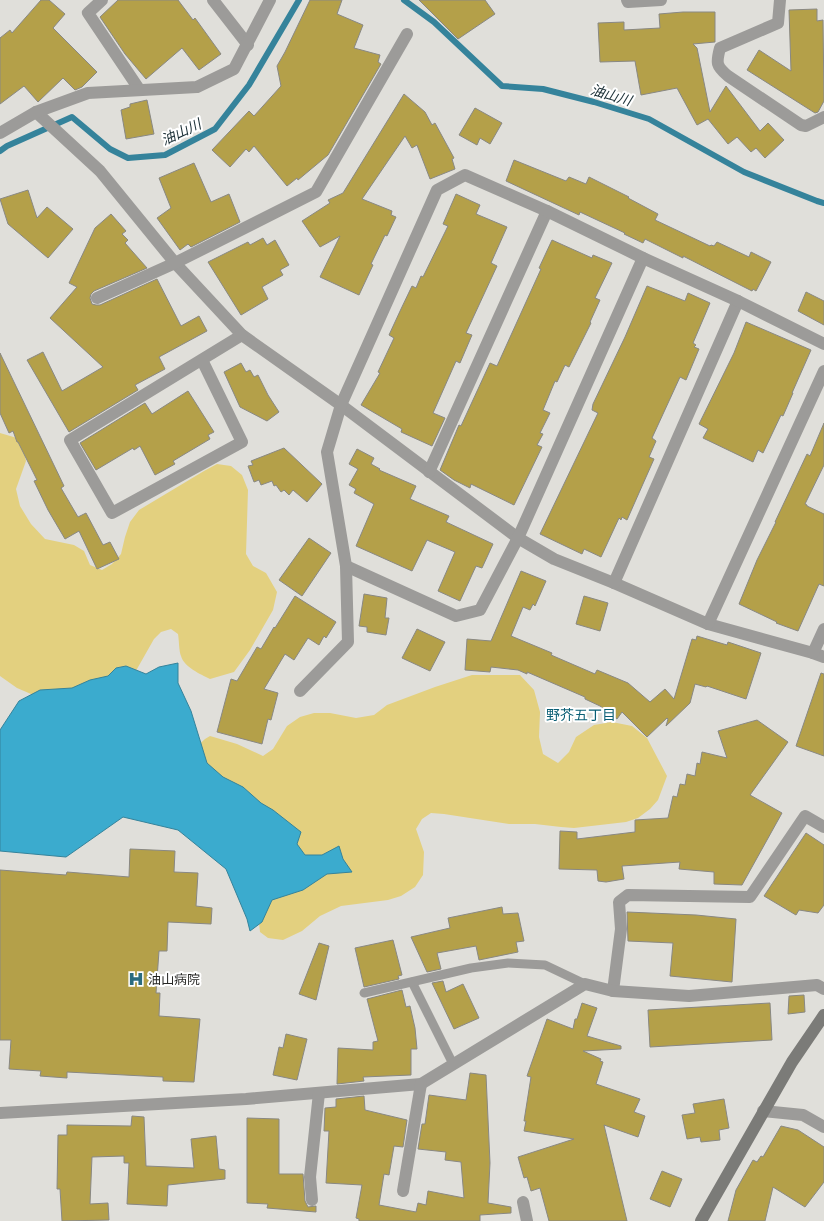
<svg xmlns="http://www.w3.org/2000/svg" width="824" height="1221" viewBox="0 0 824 1221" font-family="'Crimson Pro','Noto Sans JP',serif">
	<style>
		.green { fill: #e3d07f }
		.water { fill: #3babce; stroke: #35839b }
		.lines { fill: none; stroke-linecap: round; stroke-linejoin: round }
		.stream { stroke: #35839b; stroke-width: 6 }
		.building { fill: #b4a049; stroke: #898883 }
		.lane { stroke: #9c9b99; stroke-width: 9 }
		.street { stroke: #9c9b99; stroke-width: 12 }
		.secondary { stroke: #7b7b78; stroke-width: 12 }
		.labels { text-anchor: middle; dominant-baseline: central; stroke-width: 4; stroke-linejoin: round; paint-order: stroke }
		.poi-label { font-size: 13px; fill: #262624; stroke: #fff; text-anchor: start }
		.water-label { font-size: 14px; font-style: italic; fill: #1a2e35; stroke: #fff }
		.neighbourhood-label { font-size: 14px; fill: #095e74; stroke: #fff }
	</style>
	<rect width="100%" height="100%" fill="#e0dfda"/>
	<g class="green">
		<path d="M0 433 17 438 24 452 26 461 16 489 20 506 31 524 45 539 74 545 84 551 90 565 102 570 112 564 121 554 125 537 130 522 139 510 204 471 217 464 231 466 242 475 248 490 246 554 253 566 266 573 277 592 273 610 250 650 234 672 210 679C200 674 184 667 181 656 179 652 179 639 178 634L171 629 161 632 154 639 133 676 38 697 17 688 0 676Z"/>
		<polygon points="472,675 520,675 534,690 540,712 539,737 543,754 558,763 569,752 576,737 594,725 612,722 632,726 647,738 667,776 658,800 650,809 638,818 626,822 574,828 561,827 535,824 509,824 444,814 431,813 422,819 416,829 424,852 423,875 415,887 401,896 388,900 341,906 320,916 302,931 283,940 268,938 260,932 257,904 297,859 230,794 193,750 205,739 210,736 237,744 263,756 273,749 287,726 300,717 314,713 330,713 356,718 374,715 387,705 435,687"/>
	</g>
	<polygon class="water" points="178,663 178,683 191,711 207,763 223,777 243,787 261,803 273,810 301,832 297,844 305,855 322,855 339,846 343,859 352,872 327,874 303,890 272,900 262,922 250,931 247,919 226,869 178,830 123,817 66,857 0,851 0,730 19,701 40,690 72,688 90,680 108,676 116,668 126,666 146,674 159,667"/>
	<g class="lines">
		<g class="stream">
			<polyline points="404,0 434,22 502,86 543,89 594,102 649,119 744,172 817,201 824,203"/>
			<polyline points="0,151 7,146 72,117 110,149 128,158 165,155 215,129 249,85 299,0"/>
		</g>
	</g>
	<g class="building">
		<polygon points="41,0 49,0 65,14 53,28 97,72 82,87 75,90 63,78 38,102 24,86 0,104 0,38 10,30 12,33"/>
		<polygon points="118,0 178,0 193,20 195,18 221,54 199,70 182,48 146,79 125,54 100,17"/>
		<polygon points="310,0 342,0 337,14 363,25 354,48 380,55 378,62 381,64 328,155 298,180 297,178 287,186 254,146 249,152 246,149 230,167 212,150 249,111 254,116 281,86 277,66 285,52"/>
		<polygon points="419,0 485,0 495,14 458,39"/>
		<polygon points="817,9 817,21 823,20 824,101 818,112 815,113 747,70 759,50 791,71 789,10"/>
		<polygon points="683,12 715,12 715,42 693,44 697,48 710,112 726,86 760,131 768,123 784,140 765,158 756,148 751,152 737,137 728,144 708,119 697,125 677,88 641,95 635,61 600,62 598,23 624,22 624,30 660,28 659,14"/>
		<polygon points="404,94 425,112 432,125 435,123 454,158 452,159 455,169 430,179 417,145 412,148 405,136 362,199 392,211 391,215 396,217 387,236 385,235 371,264 373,265 359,295 320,277 340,236 320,247 302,221 330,203 328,200 343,193"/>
		<polygon points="147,100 154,134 126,139 121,110 130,107 130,104"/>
		<polygon points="475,108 502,123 490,144 480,138 477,145 459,135"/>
		<polygon points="514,160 566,181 569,177 586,184 589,177 629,197 628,198 658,214 655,220 710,246 711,245 714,246 717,242 749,257 751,252 771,262 756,291 753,289 752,291 683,256 683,258 645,239 643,243 624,234 625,233 580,212 579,215 506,181"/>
		<polygon points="194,163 211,202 229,194 240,222 191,247 188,244 180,250 157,218 171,208 159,178"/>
		<polygon points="28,190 37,218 47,207 73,229 48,258 8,224 0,199"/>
		<polygon points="456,194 480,205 476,214 507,227 491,263 497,266 466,333 472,335 460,363 456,361 433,413 445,418 432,446 401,432 402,429 361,405 380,373 378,372 394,338 389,335 401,309 412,286 416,288 421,276 423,277 448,226 443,224"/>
		<polygon points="111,214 126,231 122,234 128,240 125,243 147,268 94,291 91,294 90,298 92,304 96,305 100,305 157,279 181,326 199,316 207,331 159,357 165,369 135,385 138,390 69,432 27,360 43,352 62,391 103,367 50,318 77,287 69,283 95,228"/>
		<polygon points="263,238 267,245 275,240 289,265 280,270 283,275 262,287 268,299 241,315 208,262 248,242 250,245"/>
		<polygon points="552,240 592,258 593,255 612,263 595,298 600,300 590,322 591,323 569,367 565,365 557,382 555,381 543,410 550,413 540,433 543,434 537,445 542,447 514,505 471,484 470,488 454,480 440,470 459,425 461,426 490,363 497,366 541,269 539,268"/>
		<polygon points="647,286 685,301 688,293 710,303 693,343 696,345 694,347 699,349 686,380 680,377 652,438 656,441 649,457 654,459 627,520 622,517 621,520 619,518 601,557 584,549 582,554 540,534 598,413 592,410 593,404 625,337"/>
		<polygon points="806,292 824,301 824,325 798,311"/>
		<polygon points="746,322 811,350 792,393 793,393 783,416 781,415 763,453 758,450 753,462 703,438 708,429 699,424 734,353"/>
		<polygon points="0,353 64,486 61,488 78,517 86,513 103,545 110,542 119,559 97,569 79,531 65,539 48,510 34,481 37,480 18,442 17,442 13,431 9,433 0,413"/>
		<polygon points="241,363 246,372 250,370 254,377 258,375 268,395 279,412 267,421 240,407 224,372"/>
		<polygon points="188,391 214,432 208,435 210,439 173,461 175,464 155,475 140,446 134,450 133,448 96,470 80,443 145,403 152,414"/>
		<polygon points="824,423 824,465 805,504 807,505 807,506 824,514 824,586 819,584 798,631 776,623 777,622 739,604 757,560 776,522 775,522 807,454 810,456"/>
		<polygon points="284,448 322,484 307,502 293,490 289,495 284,490 281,492 276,485 274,486 272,481 261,485 259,480 254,482 248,466 253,465 251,461"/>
		<polygon points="357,449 374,458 371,464 380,469 379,470 416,486 410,499 449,516 446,522 493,544 482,568 476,566 460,601 438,591 455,552 427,540 412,571 356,546 374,504 354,493 356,489 349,485 358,469 349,464"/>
		<polygon points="309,538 331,553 302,596 279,580"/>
		<polygon points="521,571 546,581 535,606 533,604 530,610 523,607 511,636 552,653 551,655 595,674 597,670 628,683 650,702 665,689 674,699 692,639 696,640 697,636 727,645 728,642 761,653 746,699 707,686 706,687 695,684 690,703 666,726 668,719 667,718 647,737 622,712 617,719 600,706 585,699 585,697 527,672 527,674 518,670 491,667 490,672 465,670 467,639 491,641"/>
		<polygon points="364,594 387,598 385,618 389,618 386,635 367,632 367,627 359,626"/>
		<polygon points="295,596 336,622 326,638 324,636 319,645 308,638 294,660 285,654 264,689 278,693 271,720 268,719 262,744 217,732 231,679 237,681 257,647 261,649 274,627 275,628"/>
		<polygon points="584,596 608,603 600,631 576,624"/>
		<polygon points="417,629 445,642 430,671 402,658"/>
		<polygon points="821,673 824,674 824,756 796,746"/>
		<polygon points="757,720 788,742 750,795 782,813 742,885 714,884 714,872 679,869 680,862 622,866 624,879 606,882 598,881 597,870 559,869 560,831 577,832 577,839 635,832 635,820 668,818 673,796 677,797 680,784 685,785 687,774 695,776 697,763 700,764 702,752 727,758 718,731"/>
		<polygon points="806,833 824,845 824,905 818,913 799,910 796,915 764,896"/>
		<polygon points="130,849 175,851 174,872 198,873 196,906 212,908 211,924 168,922 167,951 159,951 156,993 160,993 159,1016 200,1019 194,1082 163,1081 163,1077 67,1072 67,1078 40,1076 41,1071 9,1069 11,1040 0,1040 0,870 66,875 67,872 129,877"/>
		<polygon points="502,907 503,914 518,913 524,941 516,942 518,952 479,960 476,946 437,953 441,969 427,972 411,937 450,928 448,918"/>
		<polygon points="627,912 696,915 736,919 732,982 670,976 673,943 628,941"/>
		<polygon points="393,940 402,975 398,976 399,979 364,987 355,948"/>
		<polygon points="319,943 329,946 316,1000 299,994"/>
		<polygon points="443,981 446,992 463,984 479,1018 454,1029 432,983"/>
		<polygon points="402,990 406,1007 410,1006 415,1028 417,1049 411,1049 411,1075 363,1077 364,1081 337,1084 338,1048 373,1050 373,1042 378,1041 367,999"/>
		<polygon points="804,995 805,1012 788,1014 789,996"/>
		<polygon points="582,1003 597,1008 587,1036 621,1046 621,1049 583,1051 601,1059 600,1061 603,1062 596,1084 640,1099 634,1112 645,1116 638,1137 604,1125 627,1221 549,1221 540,1188 531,1191 527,1177 524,1178 518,1157 574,1139 524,1131 526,1121 524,1121 531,1077 527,1076 547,1019 573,1029 575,1019 577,1019"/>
		<polygon points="770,1003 772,1040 650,1047 648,1010"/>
		<polygon points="286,1034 307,1039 297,1080 273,1075 279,1047 283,1048"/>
		<polygon points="470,1073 486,1075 490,1163 488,1203 511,1207 511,1213 480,1215 480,1221 359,1221 359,1219 356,1218 362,1185 326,1183 329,1131 324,1131 325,1108 336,1107 336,1099 364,1096 365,1110 407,1120 403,1147 394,1146 389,1175 384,1174 379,1205 416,1212 418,1203 426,1205 428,1191 464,1198 461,1162 445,1160 446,1152 418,1149 422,1124 425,1124 429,1095 466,1100"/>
		<polygon points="724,1099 729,1128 719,1130 720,1140 701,1142 700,1137 687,1139 682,1115 695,1113 693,1104"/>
		<polygon points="132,1116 144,1117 146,1166 194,1168 191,1139 216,1136 219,1169 225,1170 225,1179 168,1185 167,1206 127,1204 129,1163 124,1163 124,1156 92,1157 90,1204 108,1203 109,1220 62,1221 60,1189 57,1189 58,1135 67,1135 67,1125 131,1126"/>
		<polygon points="247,1118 279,1119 279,1174 303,1174 305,1201 308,1207 316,1206 316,1212 267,1208 268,1204 247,1203"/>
		<polygon points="781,1126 798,1130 824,1147 824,1182 805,1207 773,1187 765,1221 728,1221 736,1190 753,1160 757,1162 761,1156 763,1157"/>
		<polygon points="662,1171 682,1179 670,1207 650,1199"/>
	</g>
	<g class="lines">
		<g class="lane">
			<polyline points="412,982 453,1064"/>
			<polyline points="364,993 471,968 508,963 545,965 585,984"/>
		</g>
		<g class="street">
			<polyline points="102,0 88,13 139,89"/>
			<polyline points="213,0 248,45"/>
			<polyline points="627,0 628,2 661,0"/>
			<path d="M780 0 778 23 720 48C716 63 716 66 728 76L801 125 806 126 824 117"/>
			<polyline points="36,112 100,171 175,263 242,335 341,405 518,538 554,559 614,583 708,624 813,653 824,657"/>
			<polyline points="0,133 36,112 88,93 197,87 234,69 270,0"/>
			<polyline points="97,298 175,263 316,192 407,34"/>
			<polyline points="202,360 242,442 112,513 70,440 242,335"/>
			<polyline points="429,472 547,211"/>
			<polyline points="346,566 456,616 480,610 518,538 643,258"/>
			<polyline points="614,583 738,301"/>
			<polyline points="708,624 824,371"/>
			<polyline points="813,653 824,629"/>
			<polyline points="300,691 348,642 346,566 327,452 341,405 437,190 465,175 547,211 643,258 738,301 824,344"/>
			<polyline points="613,991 621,929 619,902 628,895 750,897 805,816 824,827"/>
			<polyline points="763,1111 803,1115 824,1127"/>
			<polyline points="0,1113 246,1099 421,1084 585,984 613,991 689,996 817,985 824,989"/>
			<polyline points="403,1191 421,1084"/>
			<polyline points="312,1200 310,1177 319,1093"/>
			<polyline points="523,1202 527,1221"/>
		</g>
		<polyline class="secondary" points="701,1221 792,1062 824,1015"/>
	</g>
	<defs>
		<symbol id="hospital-bare" viewBox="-9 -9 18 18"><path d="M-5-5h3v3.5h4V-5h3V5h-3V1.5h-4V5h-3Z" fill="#2b6b7f" stroke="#fff" stroke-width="2.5" paint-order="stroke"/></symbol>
	</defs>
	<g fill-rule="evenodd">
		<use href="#hospital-bare" x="125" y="968" width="22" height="22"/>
	</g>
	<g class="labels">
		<g class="poi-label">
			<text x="148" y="979">油山病院</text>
		</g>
		<g class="water-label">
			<text transform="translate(611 95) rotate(17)">油山川</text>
			<text transform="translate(181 132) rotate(-25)">油山川</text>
		</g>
		<g class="neighbourhood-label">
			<text x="581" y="715">野芥五丁目</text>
		</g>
	</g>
</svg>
